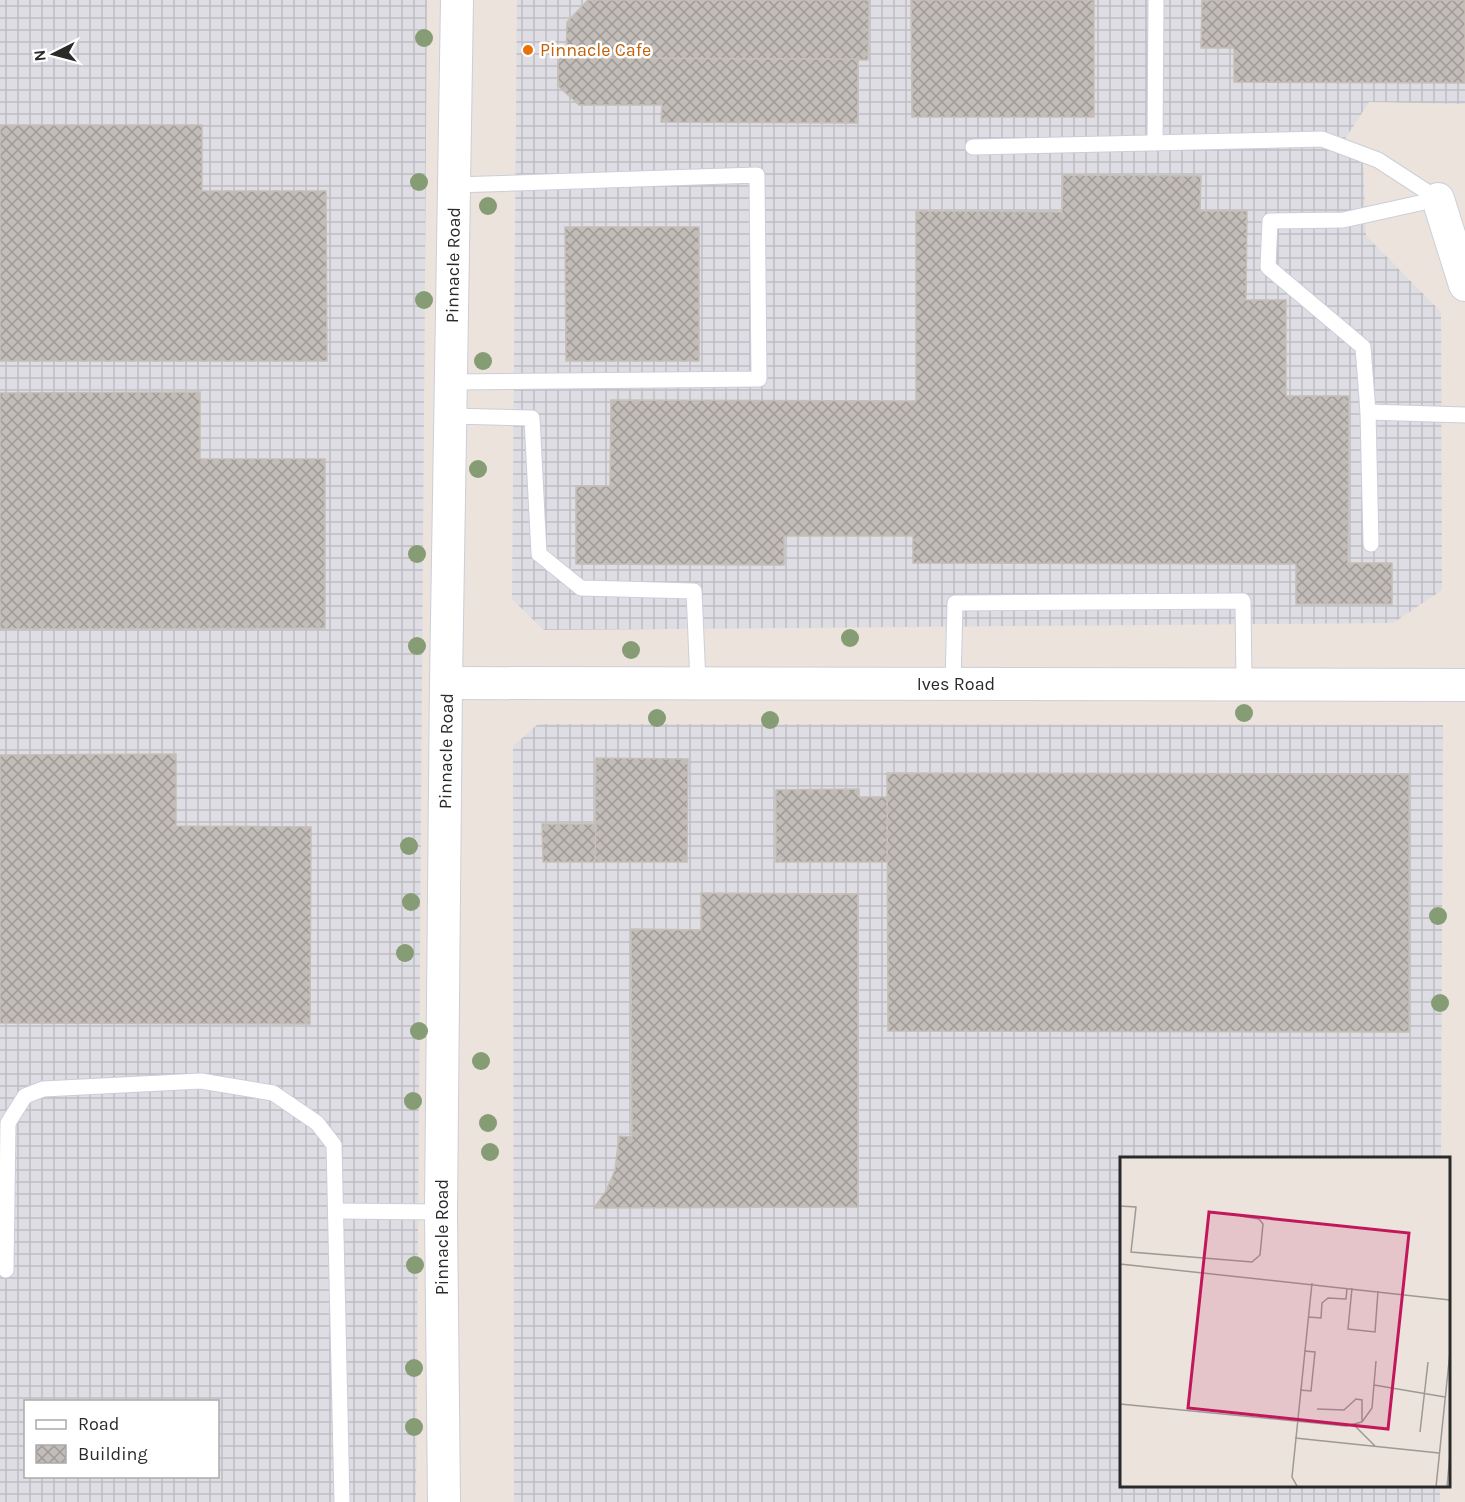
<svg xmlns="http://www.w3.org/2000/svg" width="1465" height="1502" viewBox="0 0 1465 1502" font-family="Karla,sans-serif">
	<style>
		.industrial { fill: url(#industrial-grid); fill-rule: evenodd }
		.building { fill: url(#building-cross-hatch); stroke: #c6bfb6; stroke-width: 1.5 }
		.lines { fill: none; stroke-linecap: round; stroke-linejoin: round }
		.lane-casing { stroke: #cbcfda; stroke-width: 17 }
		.street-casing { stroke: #cbcfda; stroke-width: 34 }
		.lane { stroke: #fff; stroke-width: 15 }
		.street { stroke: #fff; stroke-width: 32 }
		.tree { fill: #869c74 }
		.food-dot { fill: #e8710a; stroke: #fff; stroke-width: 2 }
		.labels { text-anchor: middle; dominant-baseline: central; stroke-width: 5; stroke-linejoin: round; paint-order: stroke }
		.food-label { font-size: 18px; fill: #c56008; stroke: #fff; text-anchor: start }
		.street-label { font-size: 18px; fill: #2a2a2a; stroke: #fff }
		.inset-road { fill: none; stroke: #9e9995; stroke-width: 1.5 }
		.view { fill: #c2185b; fill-opacity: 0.15; stroke: #c2185b; stroke-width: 3 }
		.inset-edge { fill: none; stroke: #2a2a2a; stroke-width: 3 }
	</style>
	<defs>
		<pattern id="industrial-grid" width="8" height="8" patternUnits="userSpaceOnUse" patternTransform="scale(1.5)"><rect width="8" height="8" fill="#dedde3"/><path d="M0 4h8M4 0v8" fill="none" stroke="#bfbec3"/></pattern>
		<pattern id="building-cross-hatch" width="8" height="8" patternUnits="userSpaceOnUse" patternTransform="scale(1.5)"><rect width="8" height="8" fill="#c3bdb9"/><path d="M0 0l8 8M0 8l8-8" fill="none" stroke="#9f9a97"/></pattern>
	</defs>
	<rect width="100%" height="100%" fill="#ebe3dc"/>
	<g class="industrial">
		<path d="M0 0H427L416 1502H0ZM26 1402H218V1476H26Z"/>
		<polygon points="517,0 1465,0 1465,104 1369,102 1336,153 1363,161 1366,236 1441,312 1442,590 1393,623 544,630 512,599"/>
		<polygon points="538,724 1443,725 1441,1158 1122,1158 1122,1486 1440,1486 1440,1502 514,1502 513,746"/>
	</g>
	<g class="building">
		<polygon points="588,0 869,0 868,60 566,58 567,22"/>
		<polygon points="911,0 1094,0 1094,117 912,117"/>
		<polygon points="1202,0 1465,0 1465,83 1234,82 1234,48 1201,48"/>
		<polygon points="558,58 858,59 858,123 661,122 662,105 579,105 558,86"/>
		<polygon points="0,125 202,125 202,191 326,191 327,361 0,361"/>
		<polygon points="1063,175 1201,176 1200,211 1247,211 1246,300 1286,300 1286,396 1349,396 1348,563 1392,563 1392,604 1296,604 1296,564 913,563 913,536 784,536 784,565 576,564 576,486 610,486 611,400 916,401 916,211 1062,212"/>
		<polygon points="565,227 699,227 699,361 566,361"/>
		<polygon points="200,392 200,459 325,459 325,628 0,629 0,393"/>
		<polygon points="176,754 176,826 311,827 310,1024 0,1023 0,755"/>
		<polygon points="596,758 688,759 687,862 595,862"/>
		<polygon points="887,773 1409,774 1409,1032 888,1031"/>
		<polygon points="859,789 859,797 887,797 887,862 776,862 776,790"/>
		<polygon points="542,824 596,824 595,862 543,862"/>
		<polygon points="701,893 858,894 858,1207 594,1208 606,1191 615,1170 619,1136 632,1137 631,929 701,930"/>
	</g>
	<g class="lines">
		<defs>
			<g id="lane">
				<polyline points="1155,143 1156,0"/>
				<polyline points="973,147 1322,139 1378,160 1438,199"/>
				<polyline points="451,382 759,379 757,175 454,185"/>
				<polyline points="1368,412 1465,415"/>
				<polyline points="451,416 532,418 539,554 581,588 694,591 698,683"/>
				<polyline points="1371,544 1368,412 1363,347 1268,267 1270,221 1343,220 1438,199"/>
				<polyline points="953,684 955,603 1243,601 1244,685"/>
				<polyline points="336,1211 441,1212"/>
				<polyline points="6,1270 8,1123 25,1096 43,1089 201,1081 273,1093 317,1123 334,1145 342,1502"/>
			</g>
			<g id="street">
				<polyline points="1438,199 1465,285"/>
				<polyline points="446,683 1465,685"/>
				<polyline points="444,1502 441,1212 446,683 457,0"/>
			</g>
		</defs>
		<use href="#lane" class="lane-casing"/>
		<use href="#street" class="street-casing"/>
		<use href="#lane" class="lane"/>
		<use href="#street" class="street"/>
	</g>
	<g class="tree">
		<circle cx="424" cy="38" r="9"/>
		<circle cx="419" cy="182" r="9"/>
		<circle cx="488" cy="206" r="9"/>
		<circle cx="424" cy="300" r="9"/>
		<circle cx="483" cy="361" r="9"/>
		<circle cx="478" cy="469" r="9"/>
		<circle cx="417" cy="554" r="9"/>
		<circle cx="850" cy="638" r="9"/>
		<circle cx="417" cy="646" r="9"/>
		<circle cx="631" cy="650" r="9"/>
		<circle cx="1244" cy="713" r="9"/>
		<circle cx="657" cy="718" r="9"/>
		<circle cx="770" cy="720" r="9"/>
		<circle cx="409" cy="846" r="9"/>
		<circle cx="411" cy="902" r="9"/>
		<circle cx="1438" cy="916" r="9"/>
		<circle cx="405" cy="953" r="9"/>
		<circle cx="1440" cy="1003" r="9"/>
		<circle cx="419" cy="1031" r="9"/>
		<circle cx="481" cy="1061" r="9"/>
		<circle cx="413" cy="1101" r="9"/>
		<circle cx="488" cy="1123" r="9"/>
		<circle cx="490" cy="1152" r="9"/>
		<circle cx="415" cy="1265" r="9"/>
		<circle cx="414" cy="1368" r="9"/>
		<circle cx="414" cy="1427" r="9"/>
	</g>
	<circle class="food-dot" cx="528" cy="50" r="6"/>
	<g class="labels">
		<g class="food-label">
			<text x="540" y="50">Pinnacle Cafe</text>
		</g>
		<g class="street-label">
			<text transform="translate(453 265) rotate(-89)">Pinnacle Road</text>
			<text x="956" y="684">Ives Road</text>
			<text transform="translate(446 751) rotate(-89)">Pinnacle Road</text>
			<text transform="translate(442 1237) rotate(-90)">Pinnacle Road</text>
		</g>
	</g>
	<g transform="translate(1120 1157)">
		<rect width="330" height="330" fill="#ebe3dc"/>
		<path class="inset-road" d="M0 49 16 50 11 95 132 105 140 98 143 67 139 62 120 59M0 107 330 143M232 131 228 172 255 175 258 134M188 160 201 161 202 146 208 141 226 142 227 131M254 228 325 240M180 233 191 234 195 195 184 194M0 247 226 269 242 265M197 252 224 253 236 242 242 243V265M242 265 252 251 256 204M233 267 255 289M300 275 308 205M175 281 319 296M177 329 172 320 192 126M316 330 330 195M327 330 330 297"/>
		<path class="view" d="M89 55 289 76 268 272 68 251Z"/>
		<rect width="330" height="330" class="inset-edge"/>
	</g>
	<rect x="24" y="1400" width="195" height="78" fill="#ffffff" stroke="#aaaaaa" stroke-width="1.5"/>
	<rect x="36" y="1420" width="30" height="9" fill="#ffffff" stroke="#aaaaaa" stroke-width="1.5"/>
	<text x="78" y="1430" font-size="18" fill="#2a2a2a">Road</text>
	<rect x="36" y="1445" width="30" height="18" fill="url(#building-cross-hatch)" stroke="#aaaaaa" stroke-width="1.5"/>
	<text x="78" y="1460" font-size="18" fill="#2a2a2a">Building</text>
	<g transform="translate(54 54) rotate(264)" stroke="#ffffff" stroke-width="4.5" paint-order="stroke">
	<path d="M0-4.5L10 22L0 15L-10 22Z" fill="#2a2a2a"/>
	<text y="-9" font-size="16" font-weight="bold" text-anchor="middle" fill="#2a2a2a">N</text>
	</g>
</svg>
